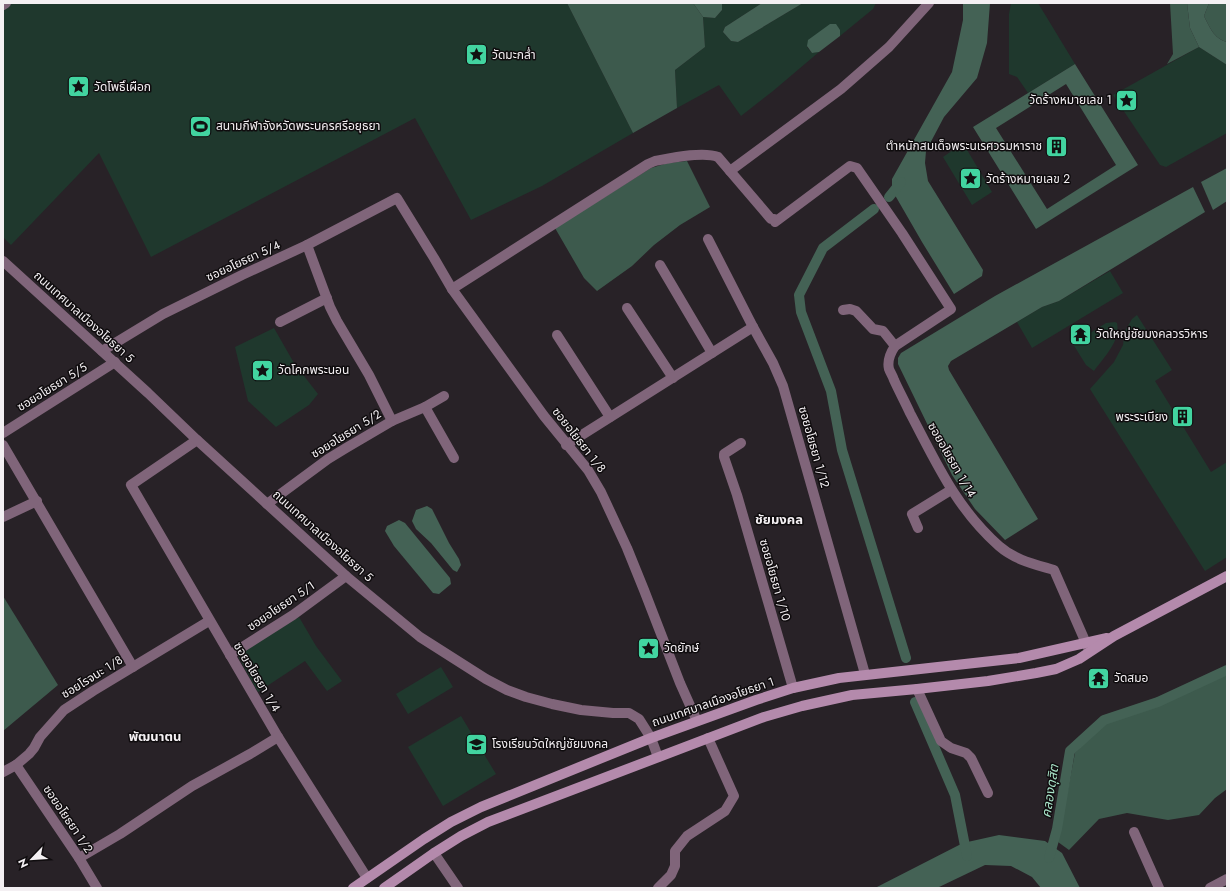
<svg xmlns="http://www.w3.org/2000/svg" width="1230" height="891" viewBox="0 0 1230 891" font-family="Jost,'Noto Sans Thai',sans-serif">
	<style>
		.green { fill: #1f382d }
		.forest { fill: #3d5a4d }
		.water { fill: #446255; fill-rule: evenodd }
		.lines { fill: none; stroke-linecap: round; stroke-linejoin: round }
		.canal { stroke: #446255; stroke-width: 10 }
		.minor { stroke: #80657a; stroke-width: 10 }
		.tertiary { stroke: #80657a; stroke-width: 10 }
		.secondary { stroke: #b48aac; stroke-width: 10 }
		.labels { text-anchor: middle; dominant-baseline: central; stroke-width: 3; stroke-linejoin: round; paint-order: stroke }
		.poi-label { font-size: 12px; fill: #f4f0f3; stroke: #0f0c0e; text-anchor: start }
		.street-label { font-size: 12px; fill: #f4f0f3; stroke: #0f0c0e }
		.neighbourhood-label { font-size: 13px; font-weight: bold; fill: #f4f0f3; stroke: #0f0c0e }
		.water-label { font-size: 13px; font-style: italic; fill: #a9e4c9; stroke: #0f0c0e }
	</style>
	<rect width="100%" height="100%" fill="#282227"/>
	<g class="green">
		<polygon points="9,3 567,3 633,133 542,186 471,220 415,118 151,257 99,153 11,245 3,237 3,9"/>
		<polygon points="722,3 762,3 725,27 723,32 731,41 738,42 803,3 876,3 873,9 840,36 840,30 807,47 812,53 819,52 773,91 741,116 719,85 677,108 675,70 705,47 703,17 715,18 722,10"/>
		<polygon points="1011,3 1038,3 1075,64 1028,93 1017,77 1009,74 1009,14"/>
		<polygon points="1199,47 1227,65 1227,133 1166,167 1160,165 1113,95"/>
		<polygon points="963,143 992,192 972,205 943,157"/>
		<polygon points="1110,271 1123,293 1032,348 1017,322 1042,307 1059,301"/>
		<polygon points="1137,315 1172,370 1155,381 1211,472 1227,462 1227,557 1205,571 1090,389 1114,362 1123,345 1125,331 1132,319"/>
		<path d="M1115 322 1117 323C1121 341 1104 357 1094 371L1086 365 1073 344 1106 323Z"/>
		<polygon points="274,328 294,363 318,394 309,405 276,427 248,401 235,347"/>
		<polygon points="299,617 316,646 342,681 327,691 305,661 258,692 239,658 240,653"/>
		<polygon points="441,667 453,687 408,714 396,694"/>
		<polygon points="461,716 496,774 443,806 408,747"/>
	</g>
	<g class="forest">
		<polygon points="567,3 693,3 703,17 705,47 675,70 677,108 633,133"/>
		<polygon points="1170,3 1187,3 1190,28 1199,47 1167,64 1173,54"/>
		<path d="M1209 3H1227V42C1214 39 1209 26 1204 16Z"/>
		<polygon points="687,161 710,207 680,225 654,245 632,266 597,291 584,278 555,228 651,168 668,163"/>
		<polygon points="3,596 58,685 3,731"/>
		<polygon points="1227,674 1227,789 1215,798 1199,815 1168,820 1127,813 1099,819 1069,850 1058,842 1075,753 1106,723 1158,705"/>
	</g>
	<g class="water">
		<polygon points="693,3 722,3 722,10 715,18 703,17"/>
		<polygon points="762,3 803,3 738,42 731,41 723,32 725,27"/>
		<polygon points="963,3 990,3 987,43 977,78 944,117 926,151 925,163 928,181 983,270 982,276 954,294 922,242 892,190 892,179 952,72 963,20"/>
		<path d="M1187 3H1209L1204 16C1209 26 1214 39 1227 42V65L1199 47 1190 28Z"/>
		<polygon points="830,24 836,24 840,30 840,36 819,52 812,53 807,46 808,40"/>
		<path d="M1075 64 1138 165 1036 229 973 127ZM1066 84 1116 165 1047 209 996 128Z"/>
		<polygon points="1227,168 1227,201 1213,210 1201,182"/>
		<polygon points="1193,187 1205,212 1059,301 1042,307 951,361 948,366 949,370 1038,519 1005,540 975,509 952,475 898,364 898,358 901,353 995,296"/>
		<polygon points="427,506 432,509 449,543 459,559 461,565 457,572 453,570 431,543 416,529 412,521 416,510"/>
		<polygon points="399,520 405,523 450,578 451,584 439,594 433,593 394,546 385,531 387,526"/>
		<polygon points="999,835 1045,841 1062,853 1080,888 1041,888 1032,877 1011,866 985,865 937,888 875,888 963,843"/>
	</g>
	<g class="lines">
		<g class="canal">
			<polyline points="889,197 901,182"/>
			<polyline points="874,209 823,248 799,295 801,312 831,391 842,450 906,658"/>
			<polyline points="915,702 955,795 967,856"/>
			<polyline points="1049,858 1057,829 1070,751 1104,720 1158,702 1227,670"/>
		</g>
		<g class="minor">
			<polyline points="3,5 6,3"/>
			<polyline points="730,171 841,89 889,47 929,3"/>
			<polyline points="708,239 753,327 773,363 783,386 865,674"/>
			<polyline points="307,245 330,307 337,321 369,375 392,421"/>
			<polyline points="660,265 712,353"/>
			<path d="M452 289 648 164 655 161C671 158 703 151 718 157L771 219H774L775 222 850 166 857 168 902 233 951 309 895 346C891 352 887 361 889 369 890 372 893 376 894 380 899 391 905 402 910 413 936 462 956 508 999 546 1015 560 1034 564 1054 570L1089 650"/>
			<polyline points="627,308 673,378"/>
			<polyline points="843,310 850,309 856,311 873,329 883,331 895,346"/>
			<polyline points="280,322 327,298"/>
			<polyline points="557,335 610,417"/>
			<polyline points="102,351 163,314 242,275 307,245 397,198 434,258 452,289 544,416 588,470 601,492 627,548 644,590 680,683 697,721"/>
			<polyline points="425,407 454,458"/>
			<polyline points="3,433 115,362"/>
			<polyline points="197,440 131,485 278,737 367,878"/>
			<polyline points="741,443 724,454 724,457 737,495 793,688"/>
			<polyline points="3,445 133,667"/>
			<polyline points="566,445 753,327"/>
			<polyline points="267,504 328,459 346,448 392,421 425,407 444,396"/>
			<polyline points="3,517 37,501"/>
			<polyline points="918,528 912,514 951,490"/>
			<polyline points="230,655 293,615 346,576"/>
			<polyline points="917,689 941,741 951,748 966,753 971,758 988,793"/>
			<polyline points="16,765 79,858 97,888"/>
			<polyline points="3,772 16,765 29,754 34,748 40,737 64,710 93,691 209,621"/>
			<polyline points="1134,832 1159,888"/>
			<polyline points="434,853 458,888"/>
			<polyline points="79,858 120,834 192,786 250,754 278,737"/>
			<polyline points="658,888 671,875 675,866 675,851 687,836 725,811 734,796 708,738"/>
			<polyline points="1210,888 1227,879"/>
		</g>
		<polyline class="tertiary" points="3,261 148,393 197,440 346,576 420,637 486,679 507,690 526,697 552,704 581,710 613,713 629,713 639,719 651,738 658,757"/>
		<g class="secondary">
			<polyline points="353,888 424,839 451,822 481,807 651,738 756,700 793,688 839,678 1019,658 1107,638"/>
			<polyline points="384,888 434,853 461,836 488,822 764,717 802,706 852,695 917,689 988,681 1036,673 1056,669 1079,659 1114,636 1227,576"/>
		</g>
	</g>
	<defs>
		<symbol id="sight-square" viewBox="-11 -11 22 22"><rect x="-9" y="-9" width="18" height="18" rx="4" fill="#42d4a0" stroke="#0f0c0e"/><path d="M0-6L1.8-2.2L6-1.7L2.9 1.2L3.7 5.4L0 3.3L-3.7 5.4L-2.9 1.2L-6-1.7L-1.8-2.2Z" fill="#111"/></symbol>
		<symbol id="stadium-square" viewBox="-11 -11 22 22"><rect x="-9" y="-9" width="18" height="18" rx="4" fill="#42d4a0" stroke="#0f0c0e"/><path d="M0-5a6.5 5 0 1 0 0 10a6.5 5 0 1 0 0-10ZM-3.5-1.8h7v3.6h-7Z" fill="#111"/></symbol>
		<symbol id="building-square" viewBox="-11 -11 22 22"><rect x="-9" y="-9" width="18" height="18" rx="4" fill="#42d4a0" stroke="#0f0c0e"/><path d="M-4-6H4V6H1V3H-1V6H-4ZM-2.5-4.3h1.7v1.8h-1.7ZM.8-4.3h1.7v1.8H.8ZM-2.5-1h1.7V.8h-1.7ZM.8-1h1.7V.8H.8Z" fill="#111"/></symbol>
		<symbol id="temple-square" viewBox="-11 -11 22 22"><rect x="-9" y="-9" width="18" height="18" rx="4" fill="#42d4a0" stroke="#0f0c0e"/><path d="M0-6L5-2H3V0L6.5 2.5H4V6H1.5V3h-3V6H-4V2.5H-6.5L-3 0V-2H-5Z" fill="#111"/></symbol>
		<symbol id="school-square" viewBox="-11 -11 22 22"><rect x="-9" y="-9" width="18" height="18" rx="4" fill="#42d4a0" stroke="#0f0c0e"/><path d="M0-5L7-2L0 1L-7-2ZM-4 1L0 2.5L4 1V4Q0 6-4 4Z" fill="#111"/></symbol>
	</defs>
	<g fill-rule="evenodd">
		<use href="#sight-square" x="464" y="42" width="25" height="25"/>
		<use href="#sight-square" x="66" y="74" width="25" height="25"/>
		<use href="#sight-square" x="1114" y="88" width="25" height="25"/>
		<use href="#stadium-square" x="188" y="114" width="25" height="25"/>
		<use href="#building-square" x="1044" y="134" width="25" height="25"/>
		<use href="#sight-square" x="958" y="166" width="25" height="25"/>
		<use href="#temple-square" x="1068" y="322" width="25" height="25"/>
		<use href="#sight-square" x="250" y="358" width="25" height="25"/>
		<use href="#building-square" x="1170" y="404" width="25" height="25"/>
		<use href="#sight-square" x="636" y="636" width="25" height="25"/>
		<use href="#temple-square" x="1086" y="666" width="25" height="25"/>
		<use href="#school-square" x="464" y="732" width="25" height="25"/>
	</g>
	<g class="labels">
		<g class="poi-label">
			<text x="492" y="55">วัดมะกล่ำ</text>
			<text x="94" y="87">วัดโพธิ์เผือก</text>
			<text x="1112" y="100" text-anchor="end">วัดร้างหมายเลข 1</text>
			<text x="216" y="126">สนามกีฬาจังหวัดพระนครศรีอยุธยา</text>
			<text x="1042" y="146" text-anchor="end">ตำหนักสมเด็จพระนเรศวรมหาราช</text>
			<text x="986" y="179">วัดร้างหมายเลข 2</text>
			<text x="1096" y="334">วัดใหญ่ชัยมงคลวรวิหาร</text>
			<text x="278" y="370">วัดโคกพระนอน</text>
			<text x="1168" y="417" text-anchor="end">พระระเบียง</text>
			<text x="664" y="648">วัดยักษ์</text>
			<text x="1114" y="678">วัดสมอ</text>
			<text x="492" y="744">โรงเรียนวัดใหญ่ชัยมงคล</text>
		</g>
		<g class="street-label">
			<text transform="translate(243 261) rotate(-25)">ซอยอโยธยา 5/4</text>
			<text transform="translate(84 317) rotate(42)">ถนนเทศบาลเมืองอโยธยา 5</text>
			<text transform="translate(52 387) rotate(-32)">ซอยอโยธยา 5/5</text>
			<text transform="translate(346 434) rotate(-32)">ซอยอโยธยา 5/2</text>
			<text transform="translate(579 440) rotate(52)">ซอยอโยธยา 1/8</text>
			<text transform="translate(814 447) rotate(74)">ซอยอโยธยา 1/12</text>
			<text transform="translate(952 460) rotate(60)">ซอยอโยธยา 1/14</text>
			<text transform="translate(323 536) rotate(42)">ถนนเทศบาลเมืองอโยธยา 5</text>
			<text transform="translate(775 580) rotate(74)">ซอยอโยธยา 1/10</text>
			<text transform="translate(281 606) rotate(-34)">ซอยอโยธยา 5/1</text>
			<text transform="translate(92 677) rotate(-32)">ซอยโรจนะ 1/8</text>
			<text transform="translate(257 677) rotate(59)">ซอยอโยธยา 1/4</text>
			<text transform="translate(713 702) rotate(-19)">ถนนเทศบาลเมืองอโยธยา 1</text>
			<text transform="translate(68 819) rotate(56)">ซอยอโยธยา 1/2</text>
		</g>
		<g class="neighbourhood-label">
			<text x="779" y="519">ชัยมงคล</text>
			<text x="155" y="736">พัฒนาตน</text>
		</g>
		<g class="water-label">
			<text transform="translate(1050 791) rotate(-81)">คลองดุสิต</text>
		</g>
	</g>
	<rect width="1230" height="891" fill="none" stroke="#f4f0f3" stroke-width="8"/>
	<g transform="translate(32 859) rotate(245)" stroke="#0f0c0e" stroke-width="3" paint-order="stroke">
	<path d="M0-3L7 15L0 10L-7 15Z" fill="#f4f0f3"/>
	<text y="-6" font-size="11" font-weight="bold" text-anchor="middle" fill="#f4f0f3">N</text>
	</g>
</svg>
